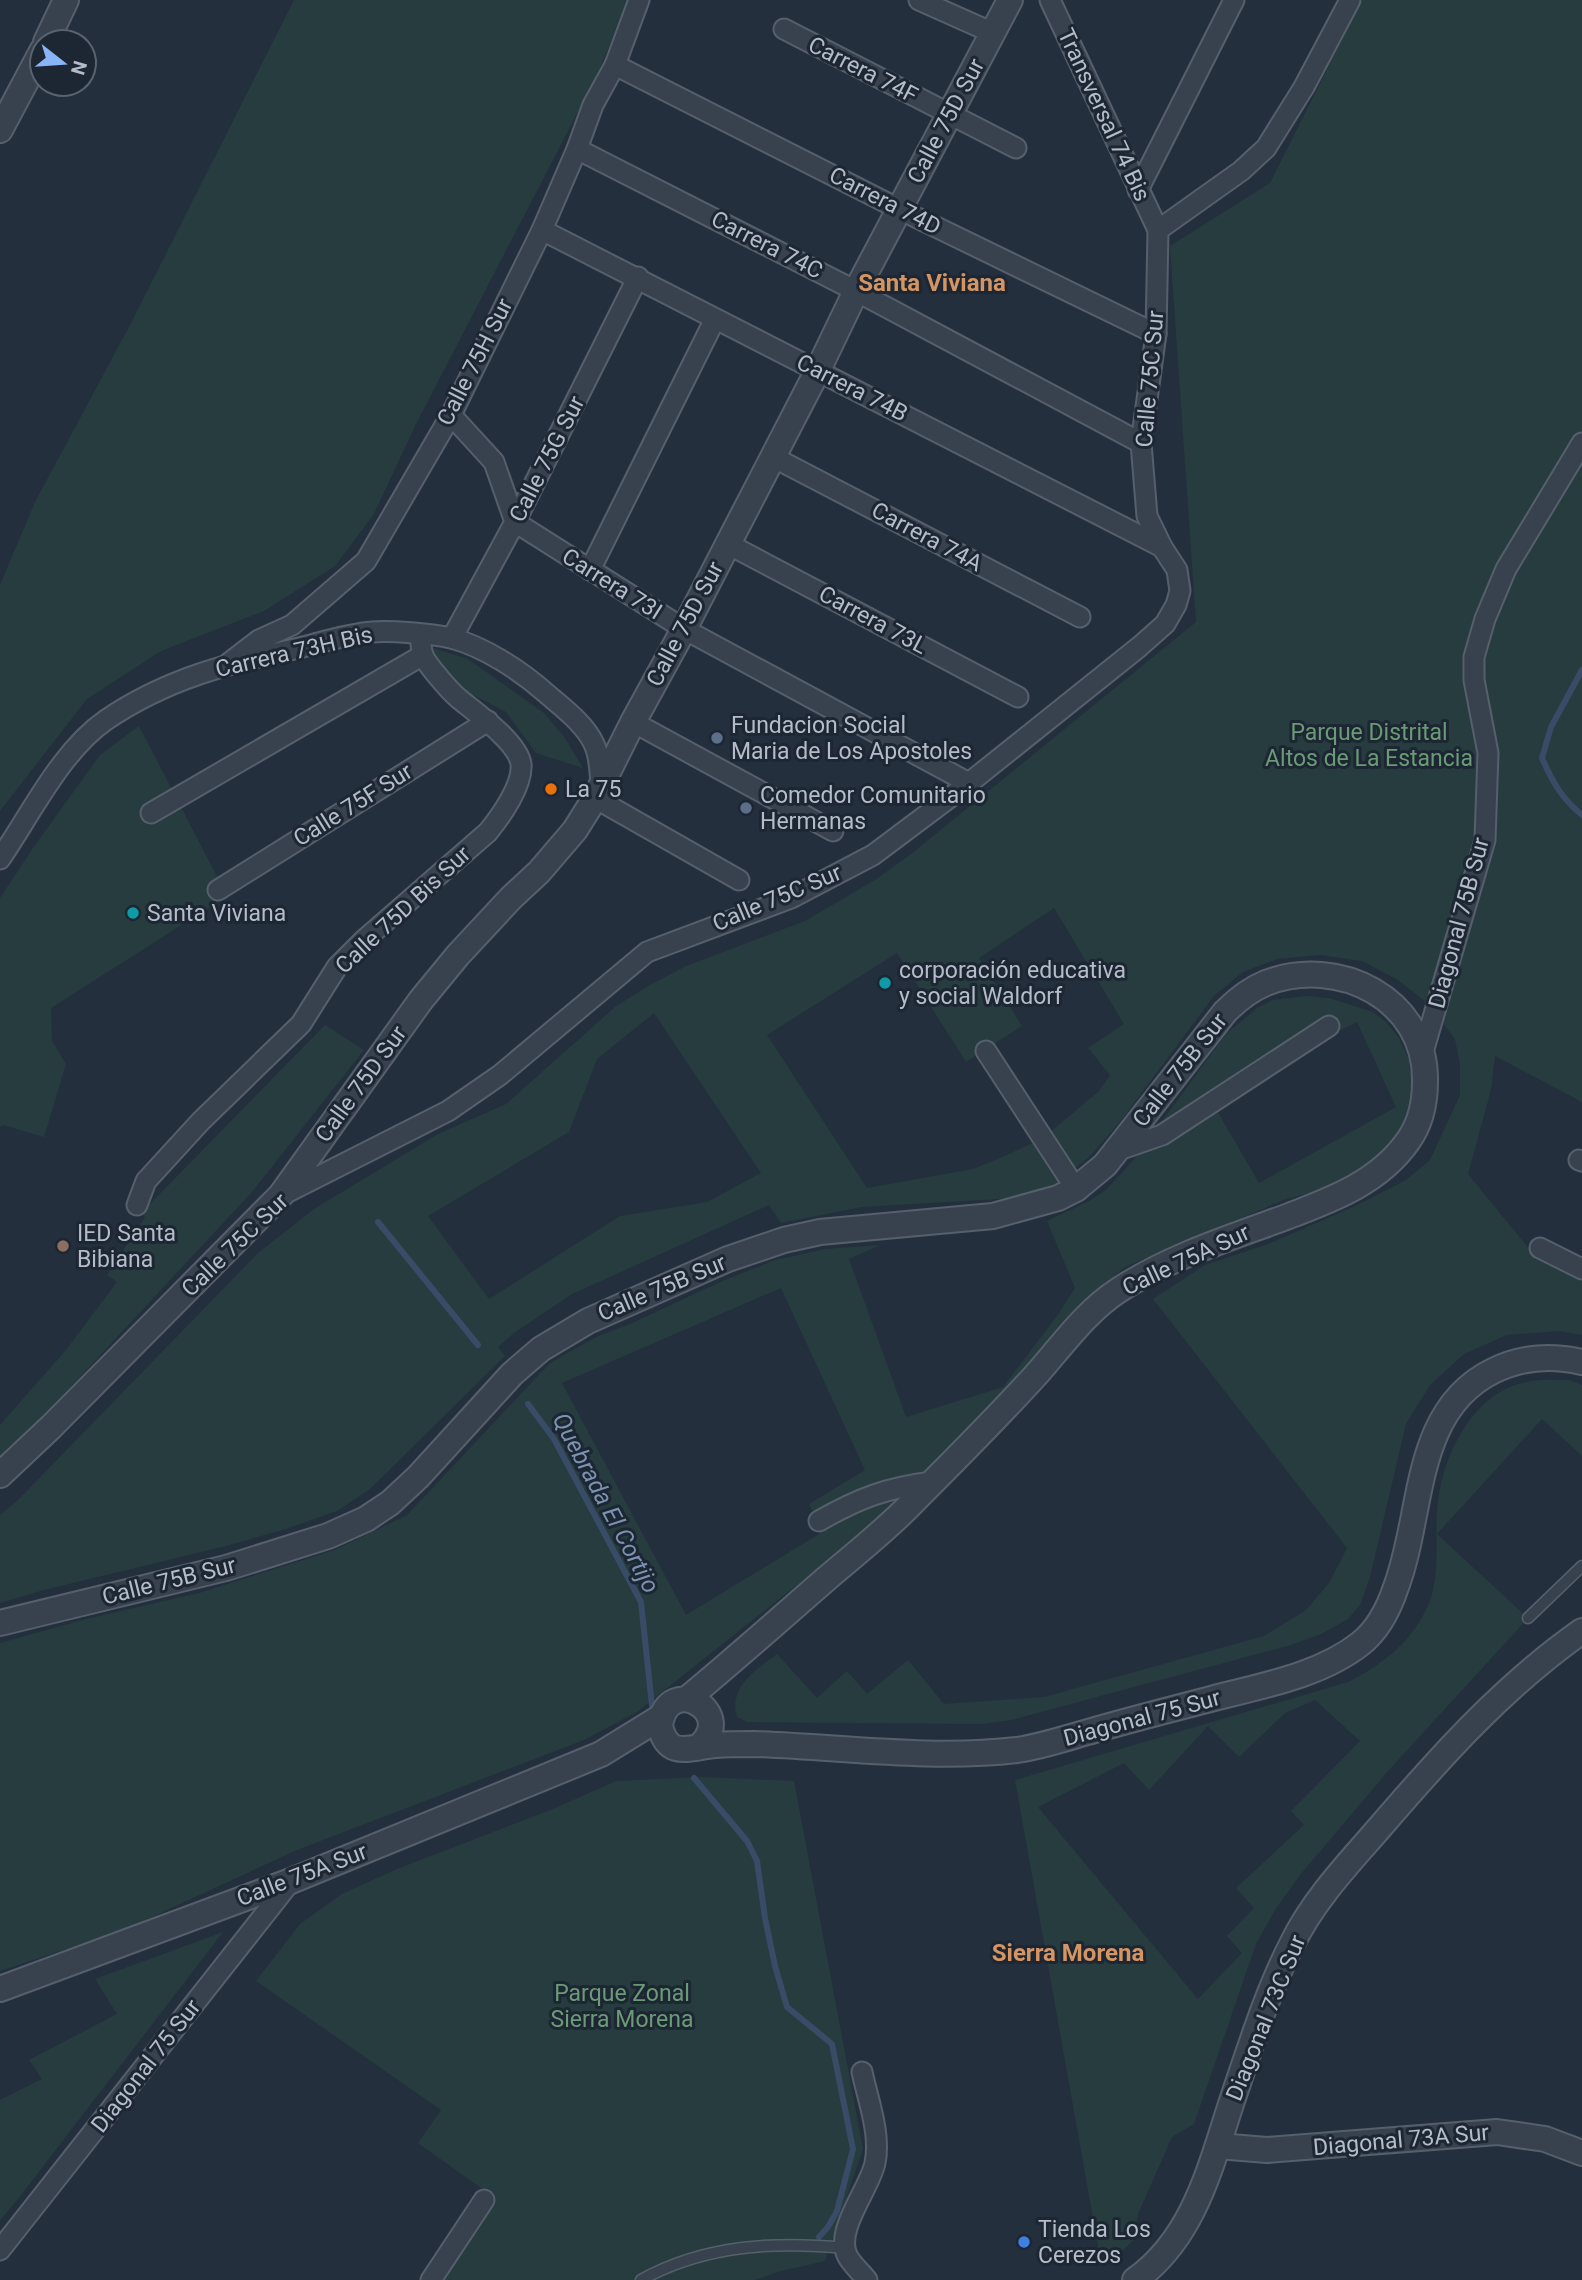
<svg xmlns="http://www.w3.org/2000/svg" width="1582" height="2280" viewBox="0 0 1582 2280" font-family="Roboto,sans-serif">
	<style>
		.green { fill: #263c3f; fill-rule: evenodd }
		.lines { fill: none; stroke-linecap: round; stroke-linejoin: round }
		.stream { stroke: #394c67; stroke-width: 6 }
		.service-casing { stroke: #565f6c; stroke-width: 13 }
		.minor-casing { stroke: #565f6c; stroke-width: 23 }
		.tertiary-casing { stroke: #565f6c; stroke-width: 28 }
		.service { stroke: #38414e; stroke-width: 10 }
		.minor { stroke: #38414e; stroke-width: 19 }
		.tertiary { stroke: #38414e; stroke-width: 24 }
		.service-dot { fill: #5c6f8a; stroke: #1d2633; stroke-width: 2.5 }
		.food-dot { fill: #e8710a; stroke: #1d2633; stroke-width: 2.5 }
		.culture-dot { fill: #0f9aa8; stroke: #1d2633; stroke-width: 2.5 }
		.education-dot { fill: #8d6e63; stroke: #1d2633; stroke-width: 2.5 }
		.shop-dot { fill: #3f7fe0; stroke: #1d2633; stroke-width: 2.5 }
		.labels { text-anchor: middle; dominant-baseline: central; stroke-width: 6; stroke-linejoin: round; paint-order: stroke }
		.street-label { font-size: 23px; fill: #b4bcc9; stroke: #1d2633 }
		.poi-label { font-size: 23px; fill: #b4bcc9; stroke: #1d2633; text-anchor: start }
		.park-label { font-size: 23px; fill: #6b9a76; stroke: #1d2633 }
		.neighbourhood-label { font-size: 24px; font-weight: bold; fill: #d59563; stroke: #1d2633 }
		.water-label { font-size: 24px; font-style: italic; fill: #7c92b1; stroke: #1d2633 }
	</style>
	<rect width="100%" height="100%" fill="#242f3e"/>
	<g class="green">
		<polygon points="294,0 629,0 596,77 415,426 374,514 335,566 264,611 161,651 87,699 0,811 0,585 35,502 130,325"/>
		<path d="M1362 0H1582V1102L1495 1056 1491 1090 1468 1174 1535 1256 1582 1280V1335L1559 1331 1507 1335 1464 1354 1430 1385 1406 1424 1370 1577 1360 1605 1348 1619 1321 1634 1291 1645 1011 1720 981 1724 747 1722 737 1717C728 1687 756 1670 777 1654L817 1698 847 1671 867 1694 908 1660 944 1704 1044 1697 1264 1636 1306 1610 1329 1583 1347 1548 1153 1299 1205 1265 1268 1244 1355 1206 1406 1180 1430 1160 1460 1095V1064L1455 1039 1427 1003 1398 980 1362 961 1320 955 1277 959 1243 972 1214 996 1119 1123 1090 1156 1057 1184 1016 1198 862 1207 781 1223 769 1205 572 1294 514 1333 498 1347 505 1356 370 1489 337 1511 286 1529 226 1546 44 1590 0 1603V1515L18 1500 258 1253 314 1209 438 1134 506 1104 615 1007 648 986 686 966 805 921 875 880 911 854 1196 622 1170 246 1270 183ZM1054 908 1124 1024 1088 1048 1110 1075 1099 1091 1043 1138 1005 1156 973 1169 867 1188 767 1035 897 953 966 1062 1022 1026 979 958ZM654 1013 761 1173 707 1202 620 1216 489 1299 428 1216 569 1132 597 1059Z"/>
		<polygon points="430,647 468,659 544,713 565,738 583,768 536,753 506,712 452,684 436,671"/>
		<polygon points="139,726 227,896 51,1008 52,1041 66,1064 44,1137 3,1125 0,1127 0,898 33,848 100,755"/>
		<path d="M1306 996 1329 998 1373 1012 1386 1022 1399 1038 1409 1060 1414 1099 1400 1134 1380 1157 1364 1169 1323 1190 1286 1199 1125 1267 1088 1298 1050 1340 1022 1381 890 1511 637 1712 584 1740 297 1850 126 1929 0 1971V1643L86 1619 199 1593 335 1550 407 1515 549 1364 569 1352 598 1336 630 1324 720 1282 775 1260 825 1249 880 1245 849 1259 906 1417 1003 1387 1057 1316 1075 1288 1047 1221 1087 1202 1106 1190 1135 1158 1226 1034 1257 1008 1272 1000ZM1357 1022 1396 1107 1259 1183 1216 1109 1304 1048ZM781 1288 865 1470 809 1504 824 1531 686 1615 562 1383Z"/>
		<polygon points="325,1025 364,1050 252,1192 0,1463 0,1425 66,1350 117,1282 107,1275 145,1217 142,1212"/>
		<path d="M1569 1380 1582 1385V1456L1542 1419 1437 1534 1528 1618 1389 1770 1300 1875 1275 1910 1256 1944 1194 2124 1172 2137 1138 2214 1134 2240 1122 2251 1101 2263 1015 1780 1348 1682C1380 1666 1408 1645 1425 1612 1443 1578 1433 1539 1438 1502 1444 1451 1476 1388 1532 1381 1544 1379 1557 1380 1569 1380ZM1315 1700 1360 1741 1291 1811 1304 1825 1236 1888 1254 1908 1227 1936 1242 1953 1198 1999 1038 1807 1124 1763 1149 1790 1208 1726 1239 1757 1285 1713Z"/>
		<polygon points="701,1777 794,1781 863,2149 825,2261 777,2272 755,2280 441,2280 495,2198 418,2143 441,2110 256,1981 300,1924 342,1894 397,1869 553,1809 616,1781"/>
		<polygon points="223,1932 18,2199 0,2220 0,2100 42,2079 29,2060 117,2014 95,1979"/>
	</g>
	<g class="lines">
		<g class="stream">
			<path d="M1582 670 1551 727 1542 758C1552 781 1562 799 1582 815"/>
			<polyline points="378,1222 478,1345"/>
			<polyline points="528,1404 554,1439 641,1602 652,1706"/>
			<polyline points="694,1778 747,1841 757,1861 765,1918 775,1966 787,2007 832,2044 853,2149 837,2211 828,2227 819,2237"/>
		</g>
		<defs>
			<g id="service">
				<polyline points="1528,1618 1582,1566"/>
				<path d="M641 2280C704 2245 775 2241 845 2248"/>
			</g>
			<g id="minor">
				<polyline points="919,0 993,33"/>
				<polyline points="784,29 1016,148"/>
				<polyline points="615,65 899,209 1156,334"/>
				<polyline points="577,149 856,291 1141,443"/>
				<polyline points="1138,190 1234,0"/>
				<polyline points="542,230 1162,547"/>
				<polyline points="1158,230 1241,171 1266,148 1304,87 1350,0"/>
				<polyline points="451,415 494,462 515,522 684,629 969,783"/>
				<polyline points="773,457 1080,617"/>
				<polyline points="728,544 1018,697"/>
				<polyline points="590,570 715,319"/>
				<polyline points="452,638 515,522 638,277"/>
				<polyline points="229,663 259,640 292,625 366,561 451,415 542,230 577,149 593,105 615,65 639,0"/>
				<polyline points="633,722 833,831"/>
				<polyline points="595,798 739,880"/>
				<polyline points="151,813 423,655"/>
				<path d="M0 859C31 814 61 751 106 720 166 679 229 663 299 648 323 642 347 634 372 632 389 630 434 634 451 638 485 647 521 671 547 694 563 708 585 724 594 744 600 756 600 772 601 785"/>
				<polyline points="218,890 488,721"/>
				<polyline points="986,1051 1076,1189"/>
				<polyline points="1423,1052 1485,840 1488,753 1474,680 1474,657 1485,619 1506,569 1582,443"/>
				<polyline points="1119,1150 1162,1135 1329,1026"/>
				<polyline points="1579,1160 1582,1161"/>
				<polyline points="282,1195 448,1111 500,1075 647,952 791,898 873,855 969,783 1139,647 1165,624 1176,605 1180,591 1177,570 1162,547 1147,516 1141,443 1156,334 1158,230 1050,0"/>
				<path d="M137 1205 146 1181 201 1121 301 1024 337 967 364 940 488 832C501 816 523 785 521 764 518 742 475 712 458 698 449 690 429 667 423 656 421 650 421 641 420 635"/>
				<polyline points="1540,1248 1582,1269"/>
				<path d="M819 1521C859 1498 886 1488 932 1482"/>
				<path d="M862 2072C868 2100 881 2134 875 2163 870 2188 835 2229 847 2255 851 2264 861 2272 867 2280"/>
				<polyline points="0,2250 291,1881"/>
				<polyline points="431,2280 484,2200"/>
			</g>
			<g id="tertiary">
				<polyline points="46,42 66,0"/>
				<polyline points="0,130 42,51"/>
				<polyline points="0,1475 51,1427 281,1195 421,1000 458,955 511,898 539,872 575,830 595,798 633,722 684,629 818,370 856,291 1010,0"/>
				<path d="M0 1623 226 1568 328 1536 366 1519 390 1503 418 1477 512 1374 541 1349 588 1321 728 1259 784 1240 820 1232 993 1216 1058 1198 1076 1189 1105 1165 1225 1012C1237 1000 1251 989 1266 983 1338 955 1427 999 1425 1082 1425 1104 1421 1123 1408 1141 1378 1184 1328 1201 1281 1219 1226 1239 1168 1258 1119 1290 1085 1312 1061 1347 1035 1376 994 1421 950 1465 907 1508 882 1533 853 1556 826 1579 780 1619 734 1660 687 1699"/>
				<path d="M697 1748C741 1713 667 1671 660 1726 668 1760 690 1747 715 1745 728 1744 741 1744 755 1744 842 1747 930 1760 1017 1750 1044 1746 1069 1737 1095 1730 1133 1719 1172 1709 1211 1699 1260 1686 1319 1676 1360 1644 1378 1630 1389 1608 1396 1587 1424 1513 1412 1411 1493 1371 1521 1357 1552 1355 1582 1362"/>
				<polyline points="0,1989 291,1881 601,1754 661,1717"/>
				<polyline points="1218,2146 1267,2150 1497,2132 1545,2139 1582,2153"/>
				<path d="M1135 2280C1197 2236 1212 2159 1235 2092 1252 2042 1268 1991 1292 1944 1314 1899 1349 1863 1381 1826 1442 1755 1505 1685 1582 1631"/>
			</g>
		</defs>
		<use href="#service" class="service-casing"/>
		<use href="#minor" class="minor-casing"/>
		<use href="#tertiary" class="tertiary-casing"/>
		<use href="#service" class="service"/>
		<use href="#minor" class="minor"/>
		<use href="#tertiary" class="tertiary"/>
	</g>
	<g class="service-dot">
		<circle cx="717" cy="738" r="7"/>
		<circle cx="746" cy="808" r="7"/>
	</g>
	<circle class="food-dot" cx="551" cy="789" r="7"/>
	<g class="culture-dot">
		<circle cx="133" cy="913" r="7"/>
		<circle cx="885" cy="983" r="7"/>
	</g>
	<circle class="education-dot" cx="63" cy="1246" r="7"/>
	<circle class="shop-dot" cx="1024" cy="2242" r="7"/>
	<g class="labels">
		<g class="street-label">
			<text transform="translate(863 70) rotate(27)">Carrera 74F</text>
			<text transform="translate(1104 115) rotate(65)">Transversal 74 Bis</text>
			<text transform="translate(946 121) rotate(-62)">Calle 75D Sur</text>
			<text transform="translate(885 201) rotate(27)">Carrera 74D</text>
			<text transform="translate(767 245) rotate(27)">Carrera 74C</text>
			<text transform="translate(475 362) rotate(-63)">Calle 75H Sur</text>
			<text transform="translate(1150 379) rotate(-85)">Calle 75C Sur</text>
			<text transform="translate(852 388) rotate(27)">Carrera 74B</text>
			<text transform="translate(547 459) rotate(-63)">Calle 75G Sur</text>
			<text transform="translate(927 537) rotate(28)">Carrera 74A</text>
			<text transform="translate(612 584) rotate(32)">Carrera 73I</text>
			<text transform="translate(873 620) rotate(28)">Carrera 73L</text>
			<text transform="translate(685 624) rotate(-62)">Calle 75D Sur</text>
			<text transform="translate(294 652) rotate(-13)">Carrera 73H Bis</text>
			<text transform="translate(353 805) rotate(-32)">Calle 75F Sur</text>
			<text transform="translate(777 898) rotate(-23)">Calle 75C Sur</text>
			<text transform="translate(403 910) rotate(-43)">Calle 75D Bis Sur</text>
			<text transform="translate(1459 923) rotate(-75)">Diagonal 75B Sur</text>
			<text transform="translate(1180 1070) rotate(-52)">Calle 75B Sur</text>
			<text transform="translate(361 1084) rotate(-54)">Calle 75D Sur</text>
			<text transform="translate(235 1245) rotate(-44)">Calle 75C Sur</text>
			<text transform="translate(1186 1260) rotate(-25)">Calle 75A Sur</text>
			<text transform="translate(662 1288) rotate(-23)">Calle 75B Sur</text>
			<text transform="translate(169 1581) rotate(-14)">Calle 75B Sur</text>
			<text transform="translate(1142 1718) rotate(-15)">Diagonal 75 Sur</text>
			<text transform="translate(302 1875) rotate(-21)">Calle 75A Sur</text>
			<text transform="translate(1266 2018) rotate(-68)">Diagonal 73C Sur</text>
			<text transform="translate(146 2066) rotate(-52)">Diagonal 75 Sur</text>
			<text transform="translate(1401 2140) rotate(-5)">Diagonal 73A Sur</text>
		</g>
		<g class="poi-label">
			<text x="731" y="725">Fundacion Social<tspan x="731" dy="26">Maria de Los Apostoles</tspan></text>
			<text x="565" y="789">La 75</text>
			<text x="760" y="795">Comedor Comunitario<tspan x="760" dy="26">Hermanas</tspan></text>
			<text x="147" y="913">Santa Viviana</text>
			<text x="899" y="970">corporación educativa<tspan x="899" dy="26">y social Waldorf</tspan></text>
			<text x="77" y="1233">IED Santa<tspan x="77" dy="26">Bibiana</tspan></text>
			<text x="1038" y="2229">Tienda Los<tspan x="1038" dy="26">Cerezos</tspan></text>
		</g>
		<g class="park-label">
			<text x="1369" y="732">Parque Distrital<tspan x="1369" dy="26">Altos de La Estancia</tspan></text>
			<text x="622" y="1993">Parque Zonal<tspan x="622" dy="26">Sierra Morena</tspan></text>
		</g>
		<g class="neighbourhood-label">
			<text x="932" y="283">Santa Viviana</text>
			<text x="1068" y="1953">Sierra Morena</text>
		</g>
		<g class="water-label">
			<text transform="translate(606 1503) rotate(62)">Quebrada El Cortijo</text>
		</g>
	</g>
	<g transform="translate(63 63) rotate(107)"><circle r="33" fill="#1d2633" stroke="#59626f" stroke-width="2"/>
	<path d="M0-5L12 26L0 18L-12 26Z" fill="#8ab4f8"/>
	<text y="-10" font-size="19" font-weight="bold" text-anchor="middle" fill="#b4bcc9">N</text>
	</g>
</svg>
